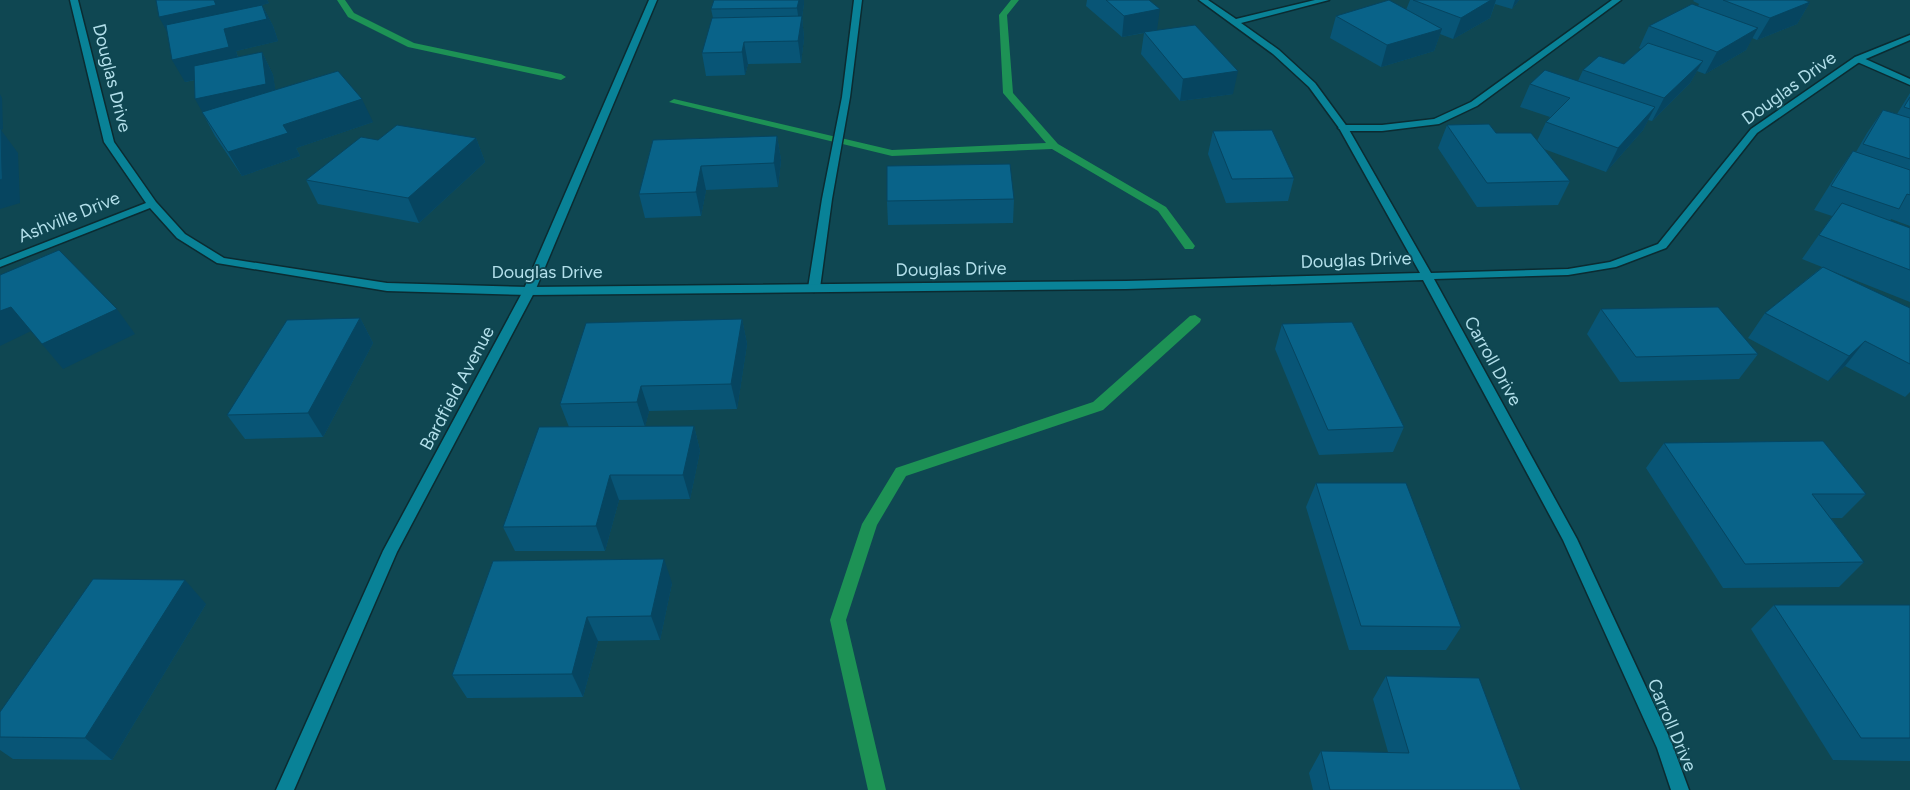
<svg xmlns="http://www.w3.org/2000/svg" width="1910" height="790" viewBox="0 0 1910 790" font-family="Figtree,sans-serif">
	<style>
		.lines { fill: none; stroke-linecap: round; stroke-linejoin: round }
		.stream { fill: #1d9255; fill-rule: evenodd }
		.lane-casing { stroke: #0b2b31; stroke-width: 3 }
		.street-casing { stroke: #0b2b31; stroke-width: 3 }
		.secondary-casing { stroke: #0b2b31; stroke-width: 3 }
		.lane { fill: #098297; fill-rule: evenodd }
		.street { fill: #098297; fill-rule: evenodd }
		.secondary { fill: #098297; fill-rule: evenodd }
		.wall { fill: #085576 }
		.shaded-wall { fill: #064560 }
		.building { fill: #096389; stroke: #064560 }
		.labels { text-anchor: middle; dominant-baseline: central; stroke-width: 4; stroke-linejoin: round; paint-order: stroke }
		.street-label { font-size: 18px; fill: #b2dfea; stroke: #0f4752 }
	</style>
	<rect width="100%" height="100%" fill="#0f4752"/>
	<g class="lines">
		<g class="stream">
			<polygon points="337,0 345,0 354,13 414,43 561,74 566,77 561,80 408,47 348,17"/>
			<polygon points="1011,0 1019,0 1007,15 1013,93 1058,144 1166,207 1195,246 1193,249 1185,249 1158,211 1052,149 892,156 669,102 674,99 892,150 1046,143 1003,93 999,15"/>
			<polygon points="1195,315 1201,319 1200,322 1103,410 906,476 877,525 846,620 886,790 868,790 830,620 862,524 896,468 1093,402 1190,316"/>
		</g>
		<defs>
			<g id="lane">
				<polygon points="854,0 862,0 850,97 832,199 820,288 814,292 808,288 822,199 842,97"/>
				<polygon points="1612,0 1621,0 1477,106 1439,124 1382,131 1343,131 1338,128 1343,125 1382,125 1434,119 1471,102"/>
				<polygon points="1855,57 1861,57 1910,79 1910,85 1855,61"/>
			</g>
			<polygon id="street" points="70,0 78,0 114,142 156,202 185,234 224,258 387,283 529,287 1126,281 1420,273 1339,128 1309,87 1273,54 1199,0 1208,0 1236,19 1315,0 1329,0 1241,23 1279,50 1315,83 1348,128 1431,273 1568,269 1610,262 1658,244 1751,129 1855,57 1910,35 1910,40 1861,61 1757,133 1666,248 1616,267 1568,275 1434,279 1577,539 1671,741 1689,790 1671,790 1657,748 1563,540 1423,280 1126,289 529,295 387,291 217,263 177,238 150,208 0,267 0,260 146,203 104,142"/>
			<polygon id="secondary" points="649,0 657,0 535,291 397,552 294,790 276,790 383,551 523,291"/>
		</defs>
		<use href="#lane" class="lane-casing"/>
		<use href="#street" class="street-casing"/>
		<use href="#secondary" class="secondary-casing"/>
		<use href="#lane" class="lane"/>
		<use href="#street" class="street"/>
		<use href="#secondary" class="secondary"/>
	</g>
	<g class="wall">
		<polygon points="156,0 267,0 269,3 262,5 273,26 278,41 236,51 238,57 262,52 273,75 275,90 373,122 296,148 300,156 242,176 215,136 202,112 203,112 195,80 185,82"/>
		<polygon points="714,0 804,0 804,4 802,17 804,38 801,63 748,64 745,75 706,76 702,53 713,18 711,9"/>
		<polygon points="1087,0 1149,0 1157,30 1233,94 1180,101 1141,54 1144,33 1122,37 1086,6"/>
		<polygon points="1410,0 1519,0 1512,9 1495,4 1490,18 1453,39 1440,34 1434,51 1381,67 1330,38 1336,16 1406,10"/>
		<polygon points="1694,0 1804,0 1810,2 1797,24 1757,40 1752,38 1746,50 1705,74 1697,71 1690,83 1652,121 1648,120 1643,130 1606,172 1544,149 1570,181 1558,205 1477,207 1438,148 1447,125 1537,141 1546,122 1550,117 1520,107 1530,84 1578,81 1583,70 1624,64 1641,49 1639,48 1649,26 1698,6 1699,4 1693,1"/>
		<polygon points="1910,93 1910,226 1891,219 1890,221 1910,228 1910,302 1832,271 1910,308 1910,392 1905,397 1845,366 1828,381 1748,338 1765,313 1822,267 1802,259 1832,216 1814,210 1836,175 1853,151 1856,152 1867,133 1883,110 1897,114"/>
		<polygon points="1213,131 1294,178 1288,201 1226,203 1208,154"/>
		<polygon points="777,136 781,160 778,187 706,190 701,216 645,218 639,194 653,140"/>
		<polygon points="476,138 485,162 419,223 318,204 306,180 378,140"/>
		<polygon points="1014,199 1013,223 888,225 887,201"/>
		<polygon points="1601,309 1758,354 1739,379 1620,382 1587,334"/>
		<polygon points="360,318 373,343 323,437 245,439 227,415"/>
		<polygon points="742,319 747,344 737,409 649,411 645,426 694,426 700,451 690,499 619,500 605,551 515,551 503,527 569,427 560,404"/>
		<polygon points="1282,324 1404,427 1393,452 1319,455 1275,349"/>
		<polygon points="1664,443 1866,494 1842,518 1831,518 1864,562 1839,587 1723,588 1646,468"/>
		<polygon points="1316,483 1461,627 1446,650 1349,650 1306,507"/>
		<polygon points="493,561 672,583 660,640 598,641 583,697 467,698 452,675"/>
		<polygon points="206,604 112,760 13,759 0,750 0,712"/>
		<polygon points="1774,605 1910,605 1910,761 1833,760 1751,629"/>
		<polygon points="1386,676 1521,790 1313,790 1309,773 1321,751 1388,752 1373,699"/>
	</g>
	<g class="shaded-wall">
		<polygon points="214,0 267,0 269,3 262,5 273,26 278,41 236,51 241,69 185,82 172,60 171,39 159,17"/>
		<polygon points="799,0 804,0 804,4 802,17 804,38 801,63 798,41 800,30 797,8"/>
		<polygon points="1491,0 1496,0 1490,18 1453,39 1461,18"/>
		<polygon points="1515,0 1519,0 1512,9"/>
		<polygon points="1810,2 1797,24 1757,40 1770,18"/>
		<polygon points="1160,9 1157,30 1122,37 1124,16"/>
		<polygon points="1758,28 1746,50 1705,74 1717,52"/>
		<polygon points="1442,29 1434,51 1381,67 1387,45"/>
		<polygon points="744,42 748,64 745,75 742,52"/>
		<polygon points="262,52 273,75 278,107 208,122 195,99"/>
		<polygon points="1703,61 1690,83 1652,121 1664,98"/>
		<polygon points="1238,71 1233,94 1180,101 1183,79"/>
		<polygon points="0,94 2,98 3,129 1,130 18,153 20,203 0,209"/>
		<polygon points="362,99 373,122 296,148 300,156 242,176 228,152 283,125"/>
		<polygon points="1655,107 1643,130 1606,172 1618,148"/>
		<polygon points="777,136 781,160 778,187 774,163"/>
		<polygon points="476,138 485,162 419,223 408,198"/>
		<polygon points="701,166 706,190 701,216 696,192"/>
		<polygon points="11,307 31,331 0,346 0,311"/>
		<polygon points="117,309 135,334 63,369 42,344"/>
		<polygon points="360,318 373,343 323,437 308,413"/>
		<polygon points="742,319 747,344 737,409 731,384"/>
		<polygon points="1865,341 1845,366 1828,381 1849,356"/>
		<polygon points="641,386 649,411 645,427 637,402"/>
		<polygon points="694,426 700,451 690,499 683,475"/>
		<polygon points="610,475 619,500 605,551 596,526"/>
		<polygon points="664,559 672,583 660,640 651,616"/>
		<polygon points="185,580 206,604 112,760 85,738"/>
		<polygon points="587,617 598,641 583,697 572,674"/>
	</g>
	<g class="building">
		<polygon points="156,0 214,0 216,5 159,17"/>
		<polygon points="714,0 799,0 797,8 711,9"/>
		<polygon points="1106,0 1149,0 1160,9 1124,16"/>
		<polygon points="1389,0 1442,29 1387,45 1336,16"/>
		<polygon points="1413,0 1491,0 1461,18"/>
		<polygon points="1723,0 1804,0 1810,2 1770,18"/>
		<polygon points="1692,4 1758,28 1717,52 1649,26"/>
		<polygon points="262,5 267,19 224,29 229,47 172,60 166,25"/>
		<polygon points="802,16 798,41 744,42 742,52 702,53 712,18"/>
		<polygon points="1195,25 1238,71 1183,79 1144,32"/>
		<polygon points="1648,43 1703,61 1664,98 1583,70 1599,56 1624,64"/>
		<polygon points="262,52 266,84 195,99 194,66"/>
		<polygon points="1545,70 1655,107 1618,148 1546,122 1570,98 1530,84"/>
		<polygon points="338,71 362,99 283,125 288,133 228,152 202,112"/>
		<polygon points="1910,97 1910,109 1904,107"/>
		<polygon points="1883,110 1910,118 1910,159 1863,144"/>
		<polygon points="1489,124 1496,133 1531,133 1570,181 1487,183 1447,125"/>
		<polygon points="397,125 476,138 408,198 306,180 361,137 378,140"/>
		<polygon points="0,129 1,129 2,179 0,180"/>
		<polygon points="1272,130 1294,178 1232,179 1213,131"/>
		<polygon points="777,136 774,163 701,166 696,192 639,194 653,140"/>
		<polygon points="1853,151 1910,170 1910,195 1907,194 1899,209 1831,186"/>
		<polygon points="1010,164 1014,199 887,201 887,166"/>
		<polygon points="1842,203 1910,228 1910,270 1819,235"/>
		<polygon points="59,250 117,309 42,344 11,307 0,311 0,275"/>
		<polygon points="1823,267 1910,308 1910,364 1865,341 1849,356 1765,313"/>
		<polygon points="1718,307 1758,354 1636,357 1601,309"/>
		<polygon points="360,318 308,413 227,415 287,320"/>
		<polygon points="742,319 731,384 641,386 637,402 560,404 586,323"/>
		<polygon points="1352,322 1404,427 1328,430 1282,324"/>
		<polygon points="694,426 683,475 610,475 596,526 503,527 539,427"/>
		<polygon points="1823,441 1866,494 1812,494 1864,562 1745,564 1664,443"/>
		<polygon points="1316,483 1406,483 1461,627 1361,626"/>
		<polygon points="664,559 651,616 587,617 572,674 452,675 493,561"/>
		<polygon points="93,579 185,580 85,738 0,737 0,712"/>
		<polygon points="1774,605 1910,605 1910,738 1861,738"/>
		<polygon points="1386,676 1479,678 1521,790 1330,790 1321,751 1409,753"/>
	</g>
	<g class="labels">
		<g class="street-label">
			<text transform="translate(112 78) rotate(76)">Douglas Drive</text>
			<text transform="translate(1789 88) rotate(-36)">Douglas Drive</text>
			<text transform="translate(69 217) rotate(-22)">Ashville Drive</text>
			<text transform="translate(1356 260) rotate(-2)">Douglas Drive</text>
			<text transform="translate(951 269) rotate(-1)">Douglas Drive</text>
			<text x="547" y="272">Douglas Drive</text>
			<text transform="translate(1493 361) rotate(61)">Carroll Drive</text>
			<text transform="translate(457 388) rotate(-62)">Bardfield Avenue</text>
			<text transform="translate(1672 725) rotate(67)">Carroll Drive</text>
		</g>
	</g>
</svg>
